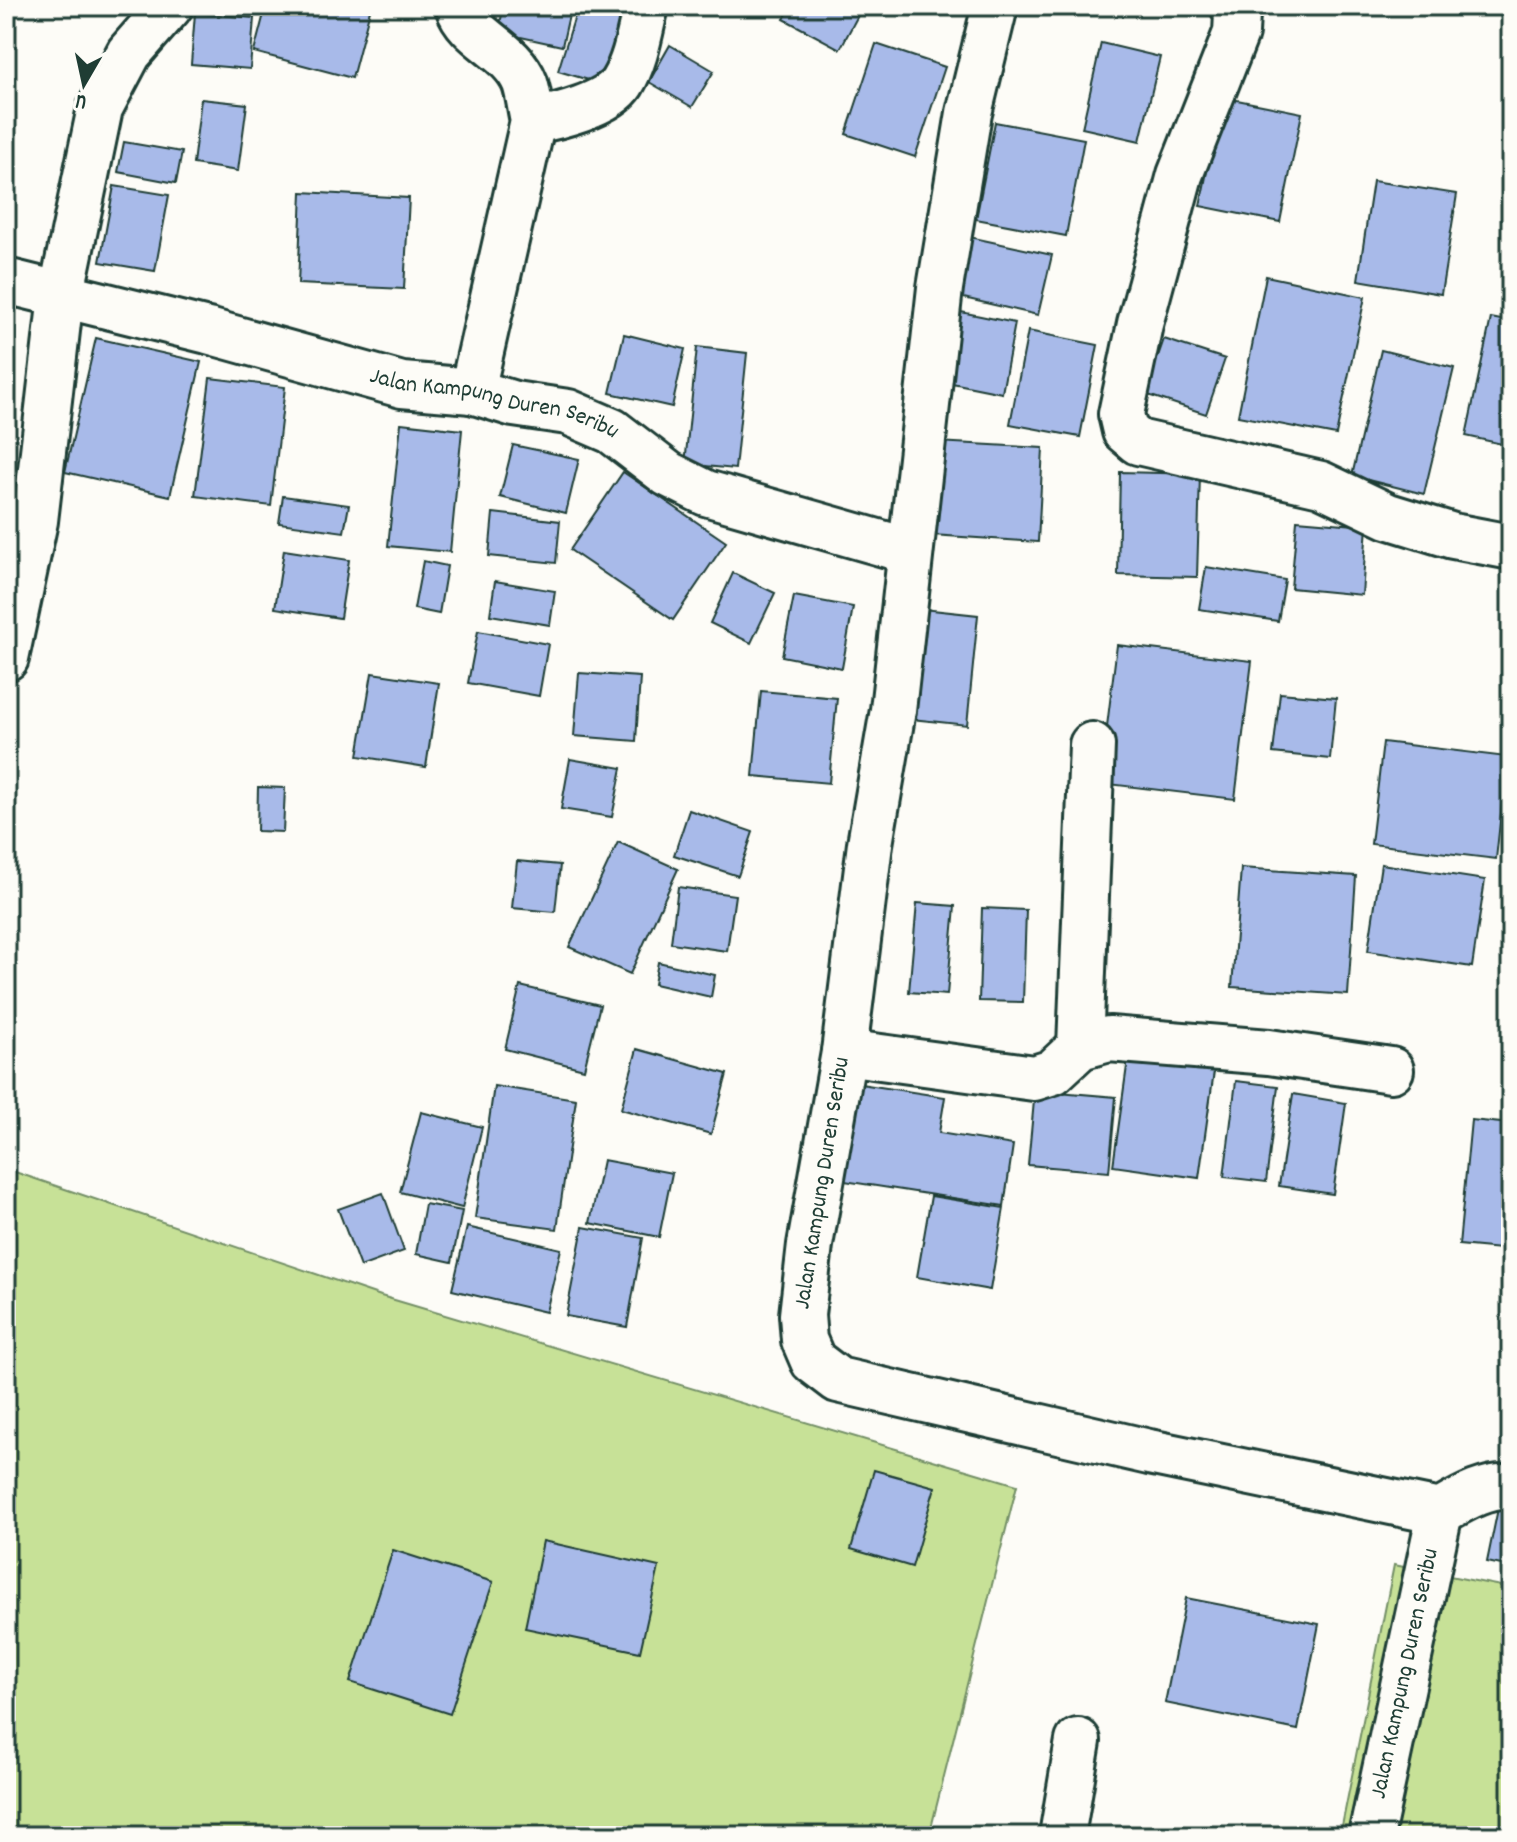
<svg xmlns="http://www.w3.org/2000/svg" width="1517" height="1842" viewBox="0 0 1517 1842" font-family="Dekko,sans-serif">
	<style>
		.green { fill: #c7e197; stroke: #738f66; stroke-width: 2 }
		.building { fill: #a8bae9; stroke: #1f3d34; stroke-width: 2 }
		.lines { fill: none; stroke-linecap: round; stroke-linejoin: round }
		.minor-casing { stroke: #1f3d34; stroke-width: 50 }
		.minor { stroke: #fdfcf7; stroke-width: 44 }
		.labels { text-anchor: middle; dominant-baseline: central; stroke-width: 6; stroke-linejoin: round; paint-order: stroke }
		.street-label { font-size: 24px; fill: #1f3d34; stroke: #fdfcf7 }
	</style>
	<rect width="100%" height="100%" fill="#fdfcf7"/>
	<filter id="ink" filterUnits="userSpaceOnUse"><feTurbulence type="fractalNoise" baseFrequency=".0125" numOctaves="2"/><feDisplacementMap in="SourceGraphic" scale="16" xChannelSelector="R" yChannelSelector="G"/><feConvolveMatrix kernelMatrix="1 2 1 2 8 2 1 2 1" color-interpolation-filters="sRGB"/></filter>
	<g filter="url(#ink)">
		<g class="green">
			<polygon points="6,1169 381,1296 1017,1485 929,1836 6,1836"/>
			<polygon points="1394,1565 1511,1588 1511,1836 1340,1836"/>
		</g>
		<g class="building">
			<polygon points="266,6 371,6 352,78 254,52"/>
			<polygon points="504,6 571,6 562,46 498,32"/>
			<polygon points="578,6 634,6 609,86 558,71"/>
			<polygon points="738,6 756,6 750,14"/>
			<polygon points="791,6 863,6 840,49 784,19"/>
			<polygon points="195,13 254,18 250,69 191,64"/>
			<polygon points="1101,43 1160,57 1140,141 1082,128"/>
			<polygon points="876,44 945,67 915,157 846,134"/>
			<polygon points="670,45 714,71 692,107 649,82"/>
			<polygon points="1222,97 1302,113 1280,222 1200,206"/>
			<polygon points="201,99 247,104 238,171 193,164"/>
			<polygon points="995,122 1084,139 1066,236 976,219"/>
			<polygon points="124,142 182,152 176,183 118,172"/>
			<polygon points="1373,181 1457,194 1441,294 1358,280"/>
			<polygon points="114,186 169,195 155,271 100,262"/>
			<polygon points="302,192 409,198 404,289 298,284"/>
			<polygon points="960,235 1052,255 1038,315 946,294"/>
			<polygon points="1266,276 1365,297 1336,435 1238,416"/>
			<polygon points="956,311 1015,323 1002,393 942,381"/>
			<polygon points="1491,318 1511,322 1511,446 1466,436"/>
			<polygon points="1028,331 1098,345 1080,437 1010,424"/>
			<polygon points="624,334 685,349 672,407 610,393"/>
			<polygon points="96,338 201,362 170,496 65,472"/>
			<polygon points="1164,339 1225,359 1206,414 1145,394"/>
			<polygon points="697,347 747,353 735,469 685,464"/>
			<polygon points="1381,350 1454,368 1424,494 1352,476"/>
			<polygon points="210,378 285,387 271,506 195,496"/>
			<polygon points="401,423 462,430 450,552 388,546"/>
			<polygon points="937,442 1043,448 1038,542 932,535"/>
			<polygon points="513,445 579,459 566,513 500,497"/>
			<polygon points="623,472 726,542 673,620 570,550"/>
			<polygon points="1120,472 1200,474 1197,577 1118,575"/>
			<polygon points="283,496 349,505 344,532 279,523"/>
			<polygon points="493,513 560,521 556,563 489,556"/>
			<polygon points="1297,520 1367,526 1362,595 1291,588"/>
			<polygon points="284,550 349,560 340,618 275,608"/>
			<polygon points="423,561 447,566 439,614 414,609"/>
			<polygon points="1206,567 1285,580 1278,621 1199,609"/>
			<polygon points="733,573 775,593 751,643 710,623"/>
			<polygon points="495,581 555,591 550,625 490,615"/>
			<polygon points="794,596 853,607 842,668 782,656"/>
			<polygon points="904,607 978,615 967,725 893,717"/>
			<polygon points="478,631 548,644 539,696 468,683"/>
			<polygon points="1117,645 1252,661 1235,799 1100,783"/>
			<polygon points="372,673 439,683 426,767 358,756"/>
			<polygon points="579,673 640,677 636,741 574,736"/>
			<polygon points="761,691 837,698 829,783 753,776"/>
			<polygon points="1280,693 1336,698 1330,759 1273,753"/>
			<polygon points="1383,742 1507,757 1496,859 1371,844"/>
			<polygon points="570,759 622,768 612,817 561,809"/>
			<polygon points="258,787 285,788 283,832 257,831"/>
			<polygon points="689,810 753,832 738,876 674,855"/>
			<polygon points="618,842 678,869 630,974 569,947"/>
			<polygon points="517,861 560,865 555,912 512,908"/>
			<polygon points="1381,864 1485,880 1472,967 1368,951"/>
			<polygon points="1241,868 1356,876 1348,995 1232,987"/>
			<polygon points="678,887 735,895 727,951 671,943"/>
			<polygon points="917,903 955,906 947,995 909,992"/>
			<polygon points="982,908 1026,910 1023,1002 979,1001"/>
			<polygon points="658,962 715,975 711,997 654,984"/>
			<polygon points="520,986 600,1005 584,1069 505,1049"/>
			<polygon points="637,1049 727,1074 711,1134 621,1109"/>
			<polygon points="1128,1059 1214,1071 1199,1178 1113,1166"/>
			<polygon points="1236,1081 1278,1086 1266,1182 1224,1177"/>
			<polygon points="854,1083 945,1097 939,1133 1013,1145 1004,1206 838,1180"/>
			<polygon points="494,1086 576,1099 557,1229 475,1218"/>
			<polygon points="1035,1090 1116,1097 1109,1172 1028,1165"/>
			<polygon points="1293,1094 1346,1103 1333,1194 1279,1186"/>
			<polygon points="421,1112 482,1127 462,1208 400,1192"/>
			<polygon points="1471,1120 1511,1124 1511,1250 1459,1245"/>
			<polygon points="603,1160 672,1173 659,1237 590,1223"/>
			<polygon points="383,1193 404,1251 360,1267 338,1209"/>
			<polygon points="931,1196 1004,1208 990,1290 917,1277"/>
			<polygon points="425,1204 462,1211 452,1262 416,1254"/>
			<polygon points="467,1227 561,1249 546,1312 452,1290"/>
			<polygon points="583,1227 643,1238 627,1327 566,1316"/>
			<polygon points="874,1470 935,1487 912,1567 851,1549"/>
			<polygon points="1501,1494 1511,1496 1511,1567 1487,1562"/>
			<polygon points="543,1541 659,1567 640,1652 525,1628"/>
			<polygon points="393,1550 493,1582 450,1714 350,1682"/>
			<polygon points="1186,1598 1319,1624 1298,1730 1165,1703"/>
		</g>
		<g class="lines">
			<defs>
				<g id="minor">
					<path d="M458 6C468 38 512 49 525 83 529 95 530 109 533 121L472 391"/>
					<path d="M995 6 969 113 940 288 893 710 870 844 844 1052 810 1245 802 1315 804 1340 813 1361 838 1380 1149 1452 1440 1512C1461 1500 1487 1484 1511 1487"/>
					<polyline points="1233,6 1237,14 1236,33 1180,175 1140,324 1121,414 1125,431 1138,442 1321,484 1388,516 1453,536 1511,547"/>
					<path d="M533 121C556 117 609 104 622 83 636 60 640 31 646 6"/>
					<path id="s1" d="M6 281 208 331 402 385 472 391 514 404 568 412 612 431 668 474 706 493 909 551"/>
					<polyline points="6,658 35,521 61,296 100,108 129,53 170,6"/>
					<polyline points="1080,1047 1092,745"/>
					<polyline points="844,1052 1034,1078 1053,1072 1080,1047 1109,1039 1269,1052 1391,1070"/>
					<polyline points="1062,1836 1078,1741"/>
					<path id="s2" d="M1371 1836 1440 1512"/>
				</g>
			</defs>
			<use href="#minor" class="minor-casing"/>
			<use href="#minor" class="minor"/>
		</g>
	</g>
	<g class="labels">
		<g class="street-label">
			<text stroke="none"><textPath href="#s1" startOffset="504">Jalan Kampung Duren Seribu</textPath></text>
			<text transform="translate(823 1183) rotate(-81)">Jalan Kampung Duren Seribu</text>
			<text stroke="none"><textPath href="#s2" startOffset="166">Jalan Kampung Duren Seribu</textPath></text>
		</g>
	</g>
	<rect width="1517" height="1842" fill="none" stroke="#fdfcf7" stroke-width="32"/>
	<rect x="16" y="16" width="1485" height="1810" fill="none" stroke="#1f3d34" stroke-width="3" filter="url(#ink)"/>
	<g transform="translate(84 84) rotate(189)" stroke="#fdfcf7" stroke-width="6" paint-order="stroke">
	<path d="M0-6L14 30L0 20L-14 30Z" fill="#1f3d34"/>
	<text y="-12" font-size="22" font-weight="bold" text-anchor="middle" fill="#1f3d34">U</text>
	</g>
</svg>
